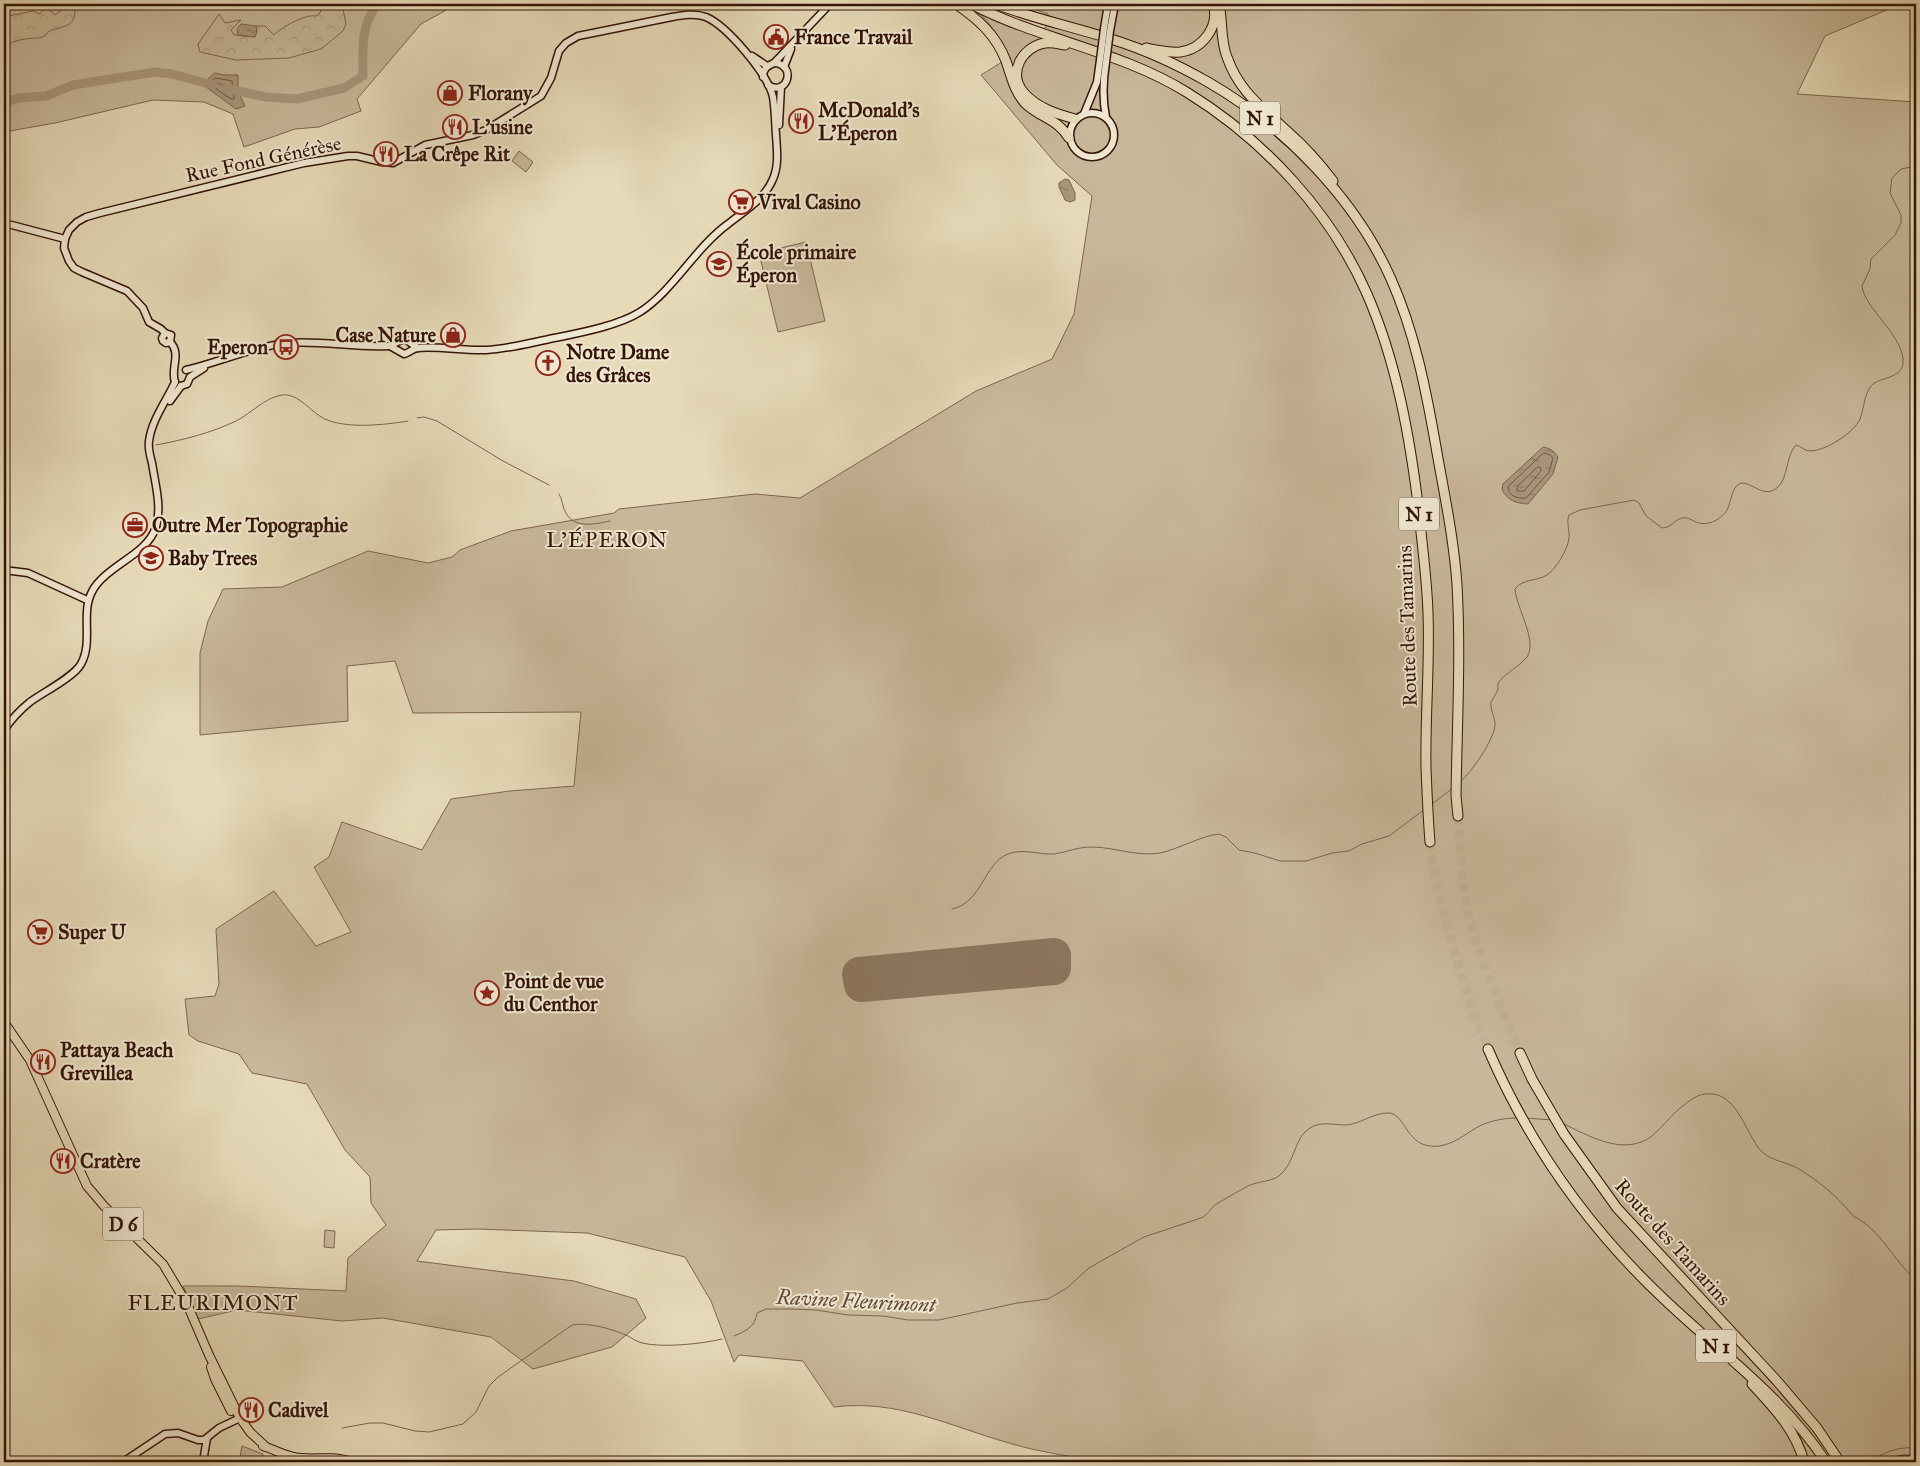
<svg xmlns="http://www.w3.org/2000/svg" width="1920" height="1466" viewBox="0 0 1920 1466" font-family="'IM FELL Great Primer',serif">
	<style>
		.grass { fill: #c8b89a; stroke: #7e6650 }
		.forest { fill: url(#forest-crowns); stroke: #7e6650 }
		.water { fill: url(#water-ripples); stroke: #7a634d }
		.lines { fill: none; stroke-linecap: round; stroke-linejoin: round }
		.shore { stroke: #6e5642; stroke-width: 1 }
		.stream { stroke: #7a634d; stroke-width: 1 }
		.river { stroke: #a9977c; stroke-width: 9 }
		.runway { stroke: #8d7760; stroke-width: 34 }
		.highway-tunnel { stroke: #c2b295; stroke-width: 9; stroke-dasharray: 9 4.5; stroke-linecap: butt }
		.secondary-casing { stroke: #341407; stroke-width: 9 }
		.primary-casing { stroke: #341407; stroke-width: 10 }
		.highway-casing { stroke: #341407; stroke-width: 11 }
		.secondary { stroke: #efe7d1; stroke-width: 6 }
		.primary { stroke: #e6dab8; stroke-width: 8 }
		.highway { stroke: #e6dab8; stroke-width: 9 }
		.secondary-bridge-casing { stroke: #341407; stroke-width: 9; stroke-linecap: butt }
		.secondary-bridge { stroke: #efe7d1; stroke-width: 6 }
		.labels { text-anchor: middle; dominant-baseline: central; stroke-width: 4; stroke-linejoin: round; paint-order: stroke }
		.shield { fill: #efe7d1; stroke: #6c5344; stroke-width: 1 }
		.shield-label { font-size: 19px; font-weight: bold; fill: #341407 }
		.poi-label { font-size: 20px; font-weight: bold; fill: #341407; stroke: #efe7d1; text-anchor: start }
		.street-label { font-size: 20px; fill: #341407; stroke: #efe7d1 }
		.water-label { font-size: 21px; font-style: italic; fill: #634836; stroke: #efe7d1 }
		.quarter-label { font-size: 22px; letter-spacing: 1px; fill: #341407; stroke: #efe7d1 }
	</style>
	<defs>
		<pattern id="forest-crowns" width="20" height="18" patternUnits="userSpaceOnUse" patternTransform="scale(1.25)"><rect width="20" height="18" fill="#c8b89a"/><path d="M2 6a3 3 0 1 1 6 0M12 15a3 3 0 1 1 6 0" fill="none" stroke="#ac9d83"/></pattern>
		<pattern id="water-ripples" width="26" height="14" patternUnits="userSpaceOnUse" patternTransform="scale(1.25)"><rect width="26" height="14" fill="#a9977c"/><path d="M2 4q2-2 4 0t4 0M15 11q2-2 4 0t4 0" fill="none" stroke="#8a7a64"/></pattern>
	</defs>
	<rect width="100%" height="100%" fill="#e6dab8"/>
	<filter id="stains"><feTurbulence type="fractalNoise" baseFrequency=".004" numOctaves="4"/><feColorMatrix values="0 0 0 0 .2 0 0 0 0 .09 0 0 0 0 .02 0 0 0 .5 -.17"/></filter>
	<radialGradient id="worn" r=".72"><stop offset=".6" stop-color="#630" stop-opacity="0"/><stop offset="1" stop-color="#630" stop-opacity=".3"/></radialGradient>
	<g class="grass">
		<polygon points="4,4 457,4 421,24 357,99 361,111 319,127 295,129 244,147 233,114 204,102 153,100 55,123 4,132"/>
		<path d="M1019 4 1029 5 1032 4H1463L1472 6 1492 4H1516L1534 8 1548 5H1588L1589 4H1901L1825 36 1797 94 1916 102V1462H1100C1070 1456 1038 1452 1009 1443 949 1426 898 1399 834 1407L803 1361 739 1355 734 1362 711 1301 685 1257 587 1233 478 1229 436 1230 417 1261 574 1281 636 1299 646 1318 612 1347 533 1369 491 1337 383 1318 342 1321 237 1310 198 1319 183 1286H239L346 1291 348 1258 386 1225 371 1203 370 1177 345 1150 307 1084 252 1073 239 1054 198 1041 189 1035 185 999 215 996 219 984 216 929 274 891 316 946 351 932 314 867 329 857 342 822 422 850 451 799 510 791 574 786 581 712 413 713 395 661 347 666 348 721 200 735V653L208 621 223 589 282 587 368 551 428 563 452 557 460 550 511 531 614 513 619 509 755 494 800 498 976 391 1052 359 1074 314 1092 196 1057 165 981 75 1007 59C1000 36 991 24 974 8L1009 27 1037 35 1046 27 1048 14Z"/>
		<polygon points="519,151 533,162 526,172 512,161"/>
		<polygon points="806,242 825,321 778,332 759,253"/>
		<polygon points="325,1230 335,1231 334,1248 324,1247"/>
		<polygon points="242,1446 263,1454 262,1462 239,1462"/>
	</g>
	<g class="forest">
		<path d="M323 4 339 5 343 9 346 24 343 31 321 49 289 58 236 60 200 52 198 44 219 14 225 23 241 20 231 30 234 35 255 37 257 29 256 26H265L274 35C282 27 305 14 316 16L320 13Z"/>
		<path d="M46 7 55 15 65 8H75C76 27 64 26 49 31 43 41 35 37 25 39 18 40 11 43 4 45V17L33 11 40 14Z"/>
	</g>
	<g class="water">
		<polygon points="241,24 256,26 257,32 255,37 238,35 237,29"/>
		<polygon points="215,73 224,75 238,75 238,91 245,106 236,109 206,87 203,83"/>
		<polygon points="1065,179 1069,180 1075,193 1075,200 1070,202 1065,200 1059,187 1059,183"/>
		<path d="M1543 447C1550 448 1554 451 1558 457L1553 474 1528 504C1515 503 1509 501 1502 490L1503 484Z"/>
	</g>
	<g class="lines">
		<g class="shore">
			<polygon points="216,78 232,81 234,99 231,99 211,85 211,82"/>
			<path d="M1544 453 1550 455 1553 458 1549 472 1526 498C1518 499 1508 496 1508 487Z"/>
			<polygon points="1538,467 1541,468 1541,471 1524,491 1517,491 1517,487"/>
		</g>
		<g class="stream">
			<polyline points="417,418 424,417 437,421 503,461 549,485"/>
			<path d="M156 445C183 440 211 433 236 421 252 413 264 398 282 395 299 393 310 412 325 419 347 429 384 425 408 421"/>
			<path d="M559 494C563 500 562 507 566 513 574 529 596 524 610 521"/>
			<path d="M1460 782C1471 773 1494 740 1495 725 1495 717 1490 710 1491 702L1498 690V683C1505 673 1519 667 1527 657 1538 641 1516 607 1515 589 1524 578 1535 582 1547 575 1556 569 1568 549 1569 538 1570 530 1566 523 1569 515L1580 510 1634 500 1639 503 1646 516 1662 528C1671 528 1674 520 1682 518 1688 517 1691 520 1696 522 1708 527 1723 519 1728 508 1731 501 1732 488 1739 484 1749 478 1763 501 1778 487 1788 478 1786 455 1796 445 1801 446 1804 451 1810 451 1825 451 1854 433 1860 419 1864 409 1864 395 1871 386 1879 376 1905 380 1903 359 1901 334 1864 307 1862 286L1870 269 1871 259 1895 235 1901 223V215L1890 193 1892 178 1901 169 1916 166"/>
			<polyline points="1432,804 1453,788"/>
			<path d="M952 909C982 903 984 863 1008 854 1023 848 1039 855 1054 854 1067 852 1078 847 1091 847 1115 847 1137 857 1160 853 1179 849 1200 836 1219 834L1226 837 1239 850 1255 853 1280 861H1306L1332 853 1349 851 1362 844 1389 836 1425 809"/>
			<polyline points="1526,1118 1552,1120"/>
			<path d="M1562 1123C1589 1136 1624 1157 1652 1136 1662 1128 1669 1117 1679 1109 1687 1103 1695 1095 1705 1094 1737 1090 1745 1133 1761 1151 1771 1161 1787 1162 1799 1169 1820 1182 1837 1196 1853 1216 1881 1229 1893 1261 1916 1280"/>
			<path d="M734 1336C746 1331 755 1327 757 1313L766 1309H790L816 1310 848 1315 883 1316 908 1320H939L1017 1303 1048 1299 1067 1288 1089 1268 1103 1260 1144 1237 1201 1218C1208 1215 1210 1209 1215 1205 1226 1198 1237 1192 1248 1186 1258 1181 1272 1182 1280 1175 1294 1163 1294 1143 1305 1132 1320 1117 1338 1128 1352 1124 1364 1121 1375 1113 1388 1113 1407 1113 1405 1150 1439 1146 1454 1144 1464 1135 1476 1128 1488 1121 1503 1118 1517 1118"/>
			<path d="M342 1428 370 1423H383L415 1431 429 1432 463 1424 476 1412 489 1386 498 1377 572 1325C589 1322 612 1329 628 1336 633 1339 636 1341 642 1343 662 1348 702 1344 722 1339"/>
			<path d="M1868 1462C1884 1453 1897 1446 1916 1448"/>
		</g>
		<g class="river">
			<path d="M228 89 266 97 297 99 344 88 363 76C363 50 360 25 378 4"/>
			<polyline points="4,103 18,98 46,96 73,85 155,72 172,74 213,85"/>
		</g>
		<polygon class="runway" points="1054,955 1054,968 861,985 859,974"/>
		<g class="highway-tunnel">
			<path d="M1458 816C1460 843 1461 871 1465 897 1475 951 1500 1003 1520 1053"/>
			<path d="M1430 842C1432 868 1439 893 1445 917 1457 963 1469 1005 1488 1049"/>
		</g>
		<defs>
			<g id="secondary">
				<polyline points="1104,29 1108,4"/>
				<polyline points="1110,31 1115,4"/>
				<polyline points="752,56 767,66"/>
				<polyline points="784,67 791,49"/>
				<path d="M763 77C763 69 767 66 774 63L830 4"/>
				<path d="M768 85C788 97 797 64 774 63"/>
				<circle cx="1092" cy="135" r="22"/>
				<polyline points="1084,114 1097,82 1100,60"/>
				<path d="M1106 117C1102 98 1103 81 1106 62"/>
				<polyline points="779,125 781,87"/>
				<polyline points="4,223 65,239"/>
				<polyline points="165,333 162,338 163,341 166,343 170,342"/>
				<path d="M170 342 171 335 165 333 161 329 149 322 143 308 127 291 82 272 74 268 69 261 64 248 65 239 69 230 77 222 86 217 100 213 304 163 348 156H357L382 162 393 163 425 145 473 135 486 130 541 96 551 78 559 51 566 43 578 36 672 17C683 15 695 13 706 17 727 26 768 74 773 97 775 109 775 122 776 135 777 150 779 165 773 179 765 199 744 211 728 224 695 248 673 291 640 312 616 327 573 334 545 340 526 344 506 349 486 350 463 351 440 346 417 348 412 349 409 353 404 354L390 346"/>
				<path d="M170 342C182 354 170 368 175 382"/>
				<path d="M186 370C220 362 252 347 287 343 321 340 354 348 388 346 395 345 398 340 405 339L418 348"/>
				<polyline points="181,386 187,384 190,377 204,368"/>
				<polyline points="170,401 181,386"/>
				<polyline points="4,570 28,573 87,600"/>
				<path d="M4 730C11 720 20 710 30 702 42 693 74 677 81 664 95 639 77 608 97 584 113 563 147 554 156 527 162 507 155 483 152 463 150 456 148 448 149 441 152 419 166 402 175 382"/>
				<polyline points="123,1462 165,1434 178,1433 198,1440 204,1440 219,1428 240,1418"/>
				<polyline points="203,1462 207,1438"/>
			</g>
			<g id="primary">
				<polyline points="4,1022 30,1060 87,1186 104,1206 163,1264 187,1304 209,1355 240,1418 250,1432 266,1447"/>
				<polyline points="211,1367 215,1379 231,1411"/>
				<path d="M263 1446C276 1450 286 1457 301 1458 319 1460 335 1455 352 1462"/>
			</g>
			<g id="highway">
				<path d="M956 4C978 19 996 35 1006 61 1011 75 1014 91 1025 103 1040 118 1057 118 1069 138"/>
				<path d="M971 4C1041 40 1121 51 1188 93 1264 140 1331 212 1367 294 1397 363 1410 438 1419 512 1422 545 1427 579 1428 613 1430 664 1425 716 1426 768 1427 793 1428 818 1430 842"/>
				<path d="M996 4C1034 19 1075 27 1114 40 1146 50 1178 65 1208 82 1284 126 1355 198 1391 279 1415 333 1426 390 1436 447 1444 493 1454 539 1457 585 1461 655 1457 726 1456 796L1458 816"/>
				<path d="M1219 4C1223 21 1220 40 1227 57 1239 92 1263 108 1289 133 1305 147 1320 164 1333 181"/>
				<path d="M1065 45C1059 44 1052 42 1045 43 1022 47 1007 73 1024 93 1037 108 1057 114 1075 119"/>
				<path d="M1146 48C1156 50 1169 53 1180 52 1203 49 1220 26 1213 4"/>
				<path d="M1488 1049C1529 1144 1590 1230 1666 1301 1721 1353 1784 1398 1826 1462"/>
				<polyline points="1520,1053 1532,1079 1564,1134 1617,1208 1777,1381 1817,1428 1840,1462"/>
				<path d="M1752 1384C1774 1408 1796 1430 1804 1462"/>
				<polyline points="1894,1462 1905,1460 1916,1461"/>
			</g>
		</defs>
		<use href="#secondary" class="secondary-casing"/>
		<use href="#primary" class="primary-casing"/>
		<use href="#highway" class="highway-casing"/>
		<use href="#secondary" class="secondary"/>
		<use href="#primary" class="primary"/>
		<use href="#highway" class="highway"/>
		<defs>
			<g id="secondary-bridge">
				<polyline points="1100,60 1104,29"/>
				<polyline points="1106,62 1110,31"/>
			</g>
		</defs>
		<use href="#secondary-bridge" class="secondary-bridge-casing"/>
		<use href="#secondary-bridge" class="secondary-bridge"/>
	</g>
	<defs>
		<symbol id="civic-ring" viewBox="-11 -11 22 22"><circle r="9.5" fill="#efe7d1" stroke="#8f2418" stroke-width="1.5"/><path d="M-.6-6.5H3V-4.5H.6V-3L4-1V1h2V6H-6V1h2V-1L-.6-3ZM-1.2 2.5V6h2.4V2.5Z" fill="#8f2418"/></symbol>
		<symbol id="shop-ring" viewBox="-11 -11 22 22"><circle r="9.5" fill="#efe7d1" stroke="#8f2418" stroke-width="1.5"/><path d="M-5-2.5h2.3a2.7 3.5 0 0 1 5.4 0H5L5.5 6h-11ZM-1.5-2.5h3a1.5 2.3 0 0 0-3 0Z" fill="#8f2418"/></symbol>
		<symbol id="restaurant-ring" viewBox="-11 -11 22 22"><circle r="9.5" fill="#efe7d1" stroke="#8f2418" stroke-width="1.5"/><path d="M-5-6h1v4h1v-4h1v4h1v-4h1v5L-1.5 .5V6h-2V.5L-5-1ZM5-6V6H3V1.5H1.5Q1.5-4 5-6Z" fill="#8f2418"/></symbol>
		<symbol id="supermarket-ring" viewBox="-11 -11 22 22"><circle r="9.5" fill="#efe7d1" stroke="#8f2418" stroke-width="1.5"/><path d="M-6-5.5h2.5l.6 2H6L4.5 2H-2.5L-4.4-4H-6ZM-1.5 3.2a1.3 1.3 0 1 0 .1 0ZM3 3.2a1.3 1.3 0 1 0 .1 0Z" fill="#8f2418"/></symbol>
		<symbol id="school-ring" viewBox="-11 -11 22 22"><circle r="9.5" fill="#efe7d1" stroke="#8f2418" stroke-width="1.5"/><path d="M0-5L7-2L0 1L-7-2ZM-4 1L0 2.5L4 1V4Q0 6-4 4Z" fill="#8f2418"/></symbol>
		<symbol id="bus-ring" viewBox="-11 -11 22 22"><circle r="9.5" fill="#efe7d1" stroke="#8f2418" stroke-width="1.5"/><path d="M-5-6H5V4H4V6H2V4H-2V6H-4V4H-5ZM-3.5-4V0h7V-4ZM-3.5 1.2v1.5H-2V1.2ZM2 1.2v1.5H3.5V1.2Z" fill="#8f2418"/></symbol>
		<symbol id="church-ring" viewBox="-11 -11 22 22"><circle r="9.5" fill="#efe7d1" stroke="#8f2418" stroke-width="1.5"/><path d="M-1.2-6h2.4v3.5h3.3v2.4h-3.3V6h-2.4V-.1h-3.3v-2.4h3.3Z" fill="#8f2418"/></symbol>
		<symbol id="office-ring" viewBox="-11 -11 22 22"><circle r="9.5" fill="#efe7d1" stroke="#8f2418" stroke-width="1.5"/><path d="M-6-3h4V-5.5h4V-3h4V5H-6ZM-1-4.5V-3h2v-1.5ZM-6 0V1H6V0Z" fill="#8f2418"/></symbol>
		<symbol id="sight-ring" viewBox="-11 -11 22 22"><circle r="9.5" fill="#efe7d1" stroke="#8f2418" stroke-width="1.5"/><path d="M0-6L1.8-2.2L6-1.7L2.9 1.2L3.7 5.4L0 3.3L-3.7 5.4L-2.9 1.2L-6-1.7L-1.8-2.2Z" fill="#8f2418"/></symbol>
	</defs>
	<g fill-rule="evenodd">
		<use href="#civic-ring" x="762" y="23" width="28" height="28"/>
		<use href="#shop-ring" x="436" y="79" width="28" height="28"/>
		<use href="#restaurant-ring" x="787" y="107" width="28" height="28"/>
		<use href="#restaurant-ring" x="441" y="113" width="28" height="28"/>
		<use href="#restaurant-ring" x="372" y="140" width="28" height="28"/>
		<use href="#supermarket-ring" x="727" y="188" width="28" height="28"/>
		<use href="#school-ring" x="705" y="250" width="28" height="28"/>
		<use href="#shop-ring" x="439" y="321" width="28" height="28"/>
		<use href="#bus-ring" x="272" y="333" width="28" height="28"/>
		<use href="#church-ring" x="534" y="349" width="28" height="28"/>
		<use href="#office-ring" x="121" y="511" width="28" height="28"/>
		<use href="#school-ring" x="137" y="544" width="28" height="28"/>
		<use href="#supermarket-ring" x="26" y="918" width="28" height="28"/>
		<use href="#sight-ring" x="473" y="979" width="28" height="28"/>
		<use href="#restaurant-ring" x="29" y="1048" width="28" height="28"/>
		<use href="#restaurant-ring" x="49" y="1147" width="28" height="28"/>
		<use href="#restaurant-ring" x="237" y="1396" width="28" height="28"/>
	</g>
	<g class="labels">
		<g class="shield">
			<rect x="1240" y="101.5" width="40" height="33" rx="4"/>
			<rect x="1399" y="497.5" width="40" height="33" rx="4"/>
			<rect x="103" y="1207.5" width="40" height="33" rx="4"/>
			<rect x="1696" y="1329.5" width="40" height="33" rx="4"/>
		</g>
		<g class="shield-label">
			<text x="1260" y="118">N 1</text>
			<text x="1419" y="514">N 1</text>
			<text x="123" y="1224">D 6</text>
			<text x="1716" y="1346">N 1</text>
		</g>
		<g class="poi-label">
			<text x="794" y="37">France Travail</text>
			<text x="468" y="93">Florany</text>
			<text x="818" y="110">McDonald's<tspan x="818" dy="23">L'Éperon</tspan></text>
			<text x="472" y="127">L’usine</text>
			<text x="404" y="154">La Crêpe Rit</text>
			<text x="758" y="202">Vival Casino</text>
			<text x="736" y="252">École primaire<tspan x="736" dy="23">Éperon</tspan></text>
			<text x="436" y="335" text-anchor="end">Case Nature</text>
			<text x="268" y="347" text-anchor="end">Eperon</text>
			<text x="566" y="352">Notre Dame<tspan x="566" dy="23">des Grâces</tspan></text>
			<text x="152" y="525">Outre Mer Topographie</text>
			<text x="168" y="558">Baby Trees</text>
			<text x="58" y="932">Super U</text>
			<text x="504" y="981">Point de vue<tspan x="504" dy="23">du Centhor</tspan></text>
			<text x="60" y="1050">Pattaya Beach<tspan x="60" dy="23">Grevillea</tspan></text>
			<text x="80" y="1161">Cratère</text>
			<text x="268" y="1410">Cadivel</text>
		</g>
		<g class="street-label">
			<text transform="translate(263 159) rotate(-12)">Rue Fond Générèse</text>
			<text transform="translate(1407 626) rotate(-92)">Route des Tamarins</text>
			<text transform="translate(1673 1242) rotate(48)">Route des Tamarins</text>
		</g>
		<g class="water-label">
			<text transform="translate(856 1301) rotate(3)">Ravine Fleurimont</text>
		</g>
		<g class="quarter-label">
			<text x="607" y="539">L'ÉPERON</text>
			<text x="213" y="1302">FLEURIMONT</text>
		</g>
	</g>
	<rect width="1920" height="1466" fill="none" stroke="#e6dab8" stroke-width="20"/>
	<rect x="5" y="5" width="1910" height="1456" fill="none" stroke="#341407" stroke-width="2.5"/>
	<rect x="10" y="10" width="1900" height="1446" fill="none" stroke="#341407"/>
	<rect width="100%" height="100%" filter="url(#stains)"/>
	<rect width="100%" height="100%" fill="url(#worn)"/>
</svg>
